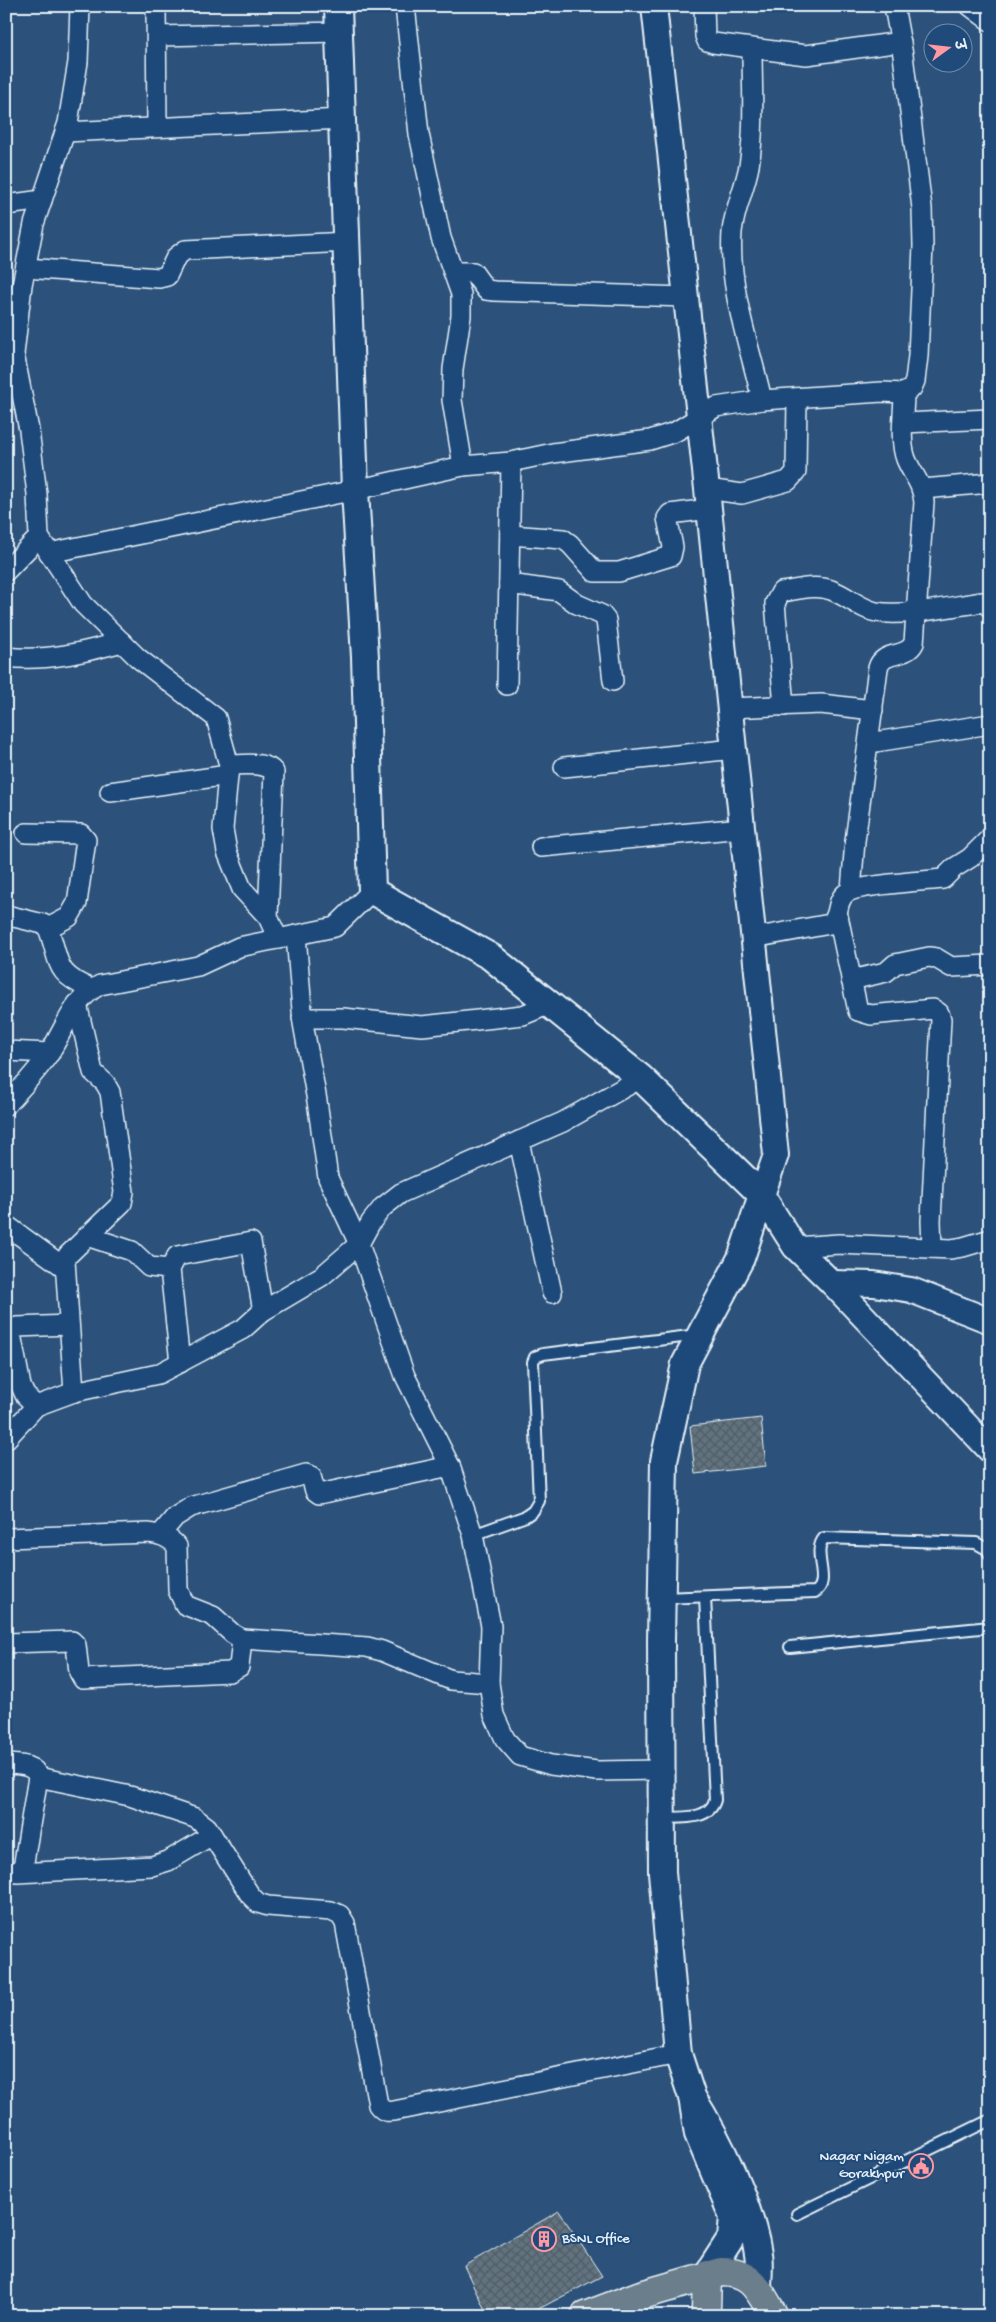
<svg xmlns="http://www.w3.org/2000/svg" width="996" height="2322" viewBox="0 0 996 2322" font-family="'Gochi Hand','Playpen Sans Deva',sans-serif">
	<style>
		.building { fill: url(#building-cross-hatch); stroke: #e8f1f8 }
		.lines { fill: none; stroke-linecap: round; stroke-linejoin: round }
		.service-casing { stroke: #e8f1f8; stroke-width: 14 }
		.minor-casing { stroke: #e8f1f8; stroke-width: 22 }
		.tertiary-casing { stroke: #e8f1f8; stroke-width: 28 }
		.secondary-casing { stroke: #e8f1f8; stroke-width: 30 }
		.primary-casing { stroke: #e8f1f8; stroke-width: 31 }
		.service { stroke: #1f4a7a; stroke-width: 10 }
		.minor { stroke: #1f4a7a; stroke-width: 19 }
		.tertiary { stroke: #1f4a7a; stroke-width: 24 }
		.secondary { stroke: #1f4a7a; stroke-width: 26 }
		.primary { stroke: #6b7e8b; stroke-width: 28 }
		.labels { text-anchor: middle; dominant-baseline: central; stroke-width: 4; stroke-linejoin: round; paint-order: stroke }
		.poi-label { font-size: 15px; fill: #e8f1f8; stroke: #1f4a7a; text-anchor: end }
	</style>
	<defs>
		<pattern id="building-cross-hatch" width="8" height="8" patternUnits="userSpaceOnUse" patternTransform="scale(1.25)"><rect width="8" height="8" fill="#607381"/><path d="M0 0l8 8M0 8l8-8" fill="none" stroke="#525b63"/></pattern>
	</defs>
	<rect width="100%" height="100%" fill="#2c527b"/>
	<filter id="ink" filterUnits="userSpaceOnUse"><feTurbulence type="fractalNoise" baseFrequency=".02" numOctaves="2"/><feDisplacementMap in="SourceGraphic" scale="10" xChannelSelector="R" yChannelSelector="G"/><feConvolveMatrix kernelMatrix="1 2 1 2 8 2 1 2 1" color-interpolation-filters="sRGB"/></filter>
	<g filter="url(#ink)">
		<g class="building">
			<polygon points="761,1418 766,1466 695,1474 690,1426"/>
			<polygon points="559,2211 602,2276 525,2316 488,2316 464,2266"/>
		</g>
		<g class="lines">
			<defs>
				<g id="service">
					<polyline points="473,1535 526,1516 533,1511 539,1501 533,1362 535,1357 543,1354 698,1335"/>
					<path d="M663 1598 815 1592C832 1582 811 1553 824 1538L976 1543 987 1549 990 1555"/>
					<polyline points="790,1647 990,1627"/>
					<path d="M663 1818C681 1817 709 1821 715 1800L705 1597"/>
					<polyline points="797,2214 990,2120"/>
				</g>
				<g id="minor">
					<polyline points="80,6 78,62 68,123 34,224 22,285 14,354 29,430 37,494 39,537 83,604 138,658 216,718 229,765 223,829 227,852 242,889 268,917 278,939"/>
					<polyline points="156,6 157,127"/>
					<polyline points="405,6 419,134 441,238 461,294 461,316 453,369 452,400 463,466"/>
					<polyline points="704,6 705,36 707,41 713,43 806,55 901,42"/>
					<polyline points="970,6 990,21"/>
					<polyline points="157,36 339,32"/>
					<path d="M752 49C752 87 755 128 749 166 745 188 734 210 732 232 728 289 750 346 762 400"/>
					<polyline points="65,132 343,119"/>
					<polyline points="6,205 42,200"/>
					<polyline points="26,268 159,278 167,276 176,257 185,250 347,242"/>
					<polyline points="454,272 473,272 486,290 494,291 686,297"/>
					<polyline points="904,423 990,419"/>
					<polyline points="707,489 742,494 788,481 796,472 797,398"/>
					<polyline points="923,489 990,483"/>
					<polyline points="510,535 563,539 570,544 595,572 619,572 671,556 673,547 667,518 670,514 709,509"/>
					<polyline points="49,553 355,490 463,466 511,462 553,453 650,440 675,432 716,407 762,400 882,392 904,393 912,388 915,381 918,356 923,246 922,208 903,55 894,6"/>
					<polyline points="6,571 39,537"/>
					<polyline points="509,584 559,591 577,604 602,615 606,620 613,681"/>
					<path d="M6 657C46 662 84 652 122 642"/>
					<polyline points="507,685 511,462"/>
					<path d="M784 706 775 603 781 592C797 590 815 584 831 590 846 595 860 609 876 612 905 617 953 606 983 602L990 607"/>
					<polyline points="730,708 821,704 873,710"/>
					<polyline points="869,743 990,724"/>
					<path d="M229 765C243 765 265 761 274 772L268 917"/>
					<polyline points="564,767 734,749"/>
					<polyline points="110,792 228,775"/>
					<polyline points="26,833 81,834 86,840 77,903 69,917 48,928"/>
					<polyline points="541,847 742,828"/>
					<path d="M851 890 855 841 878 668C883 650 906 659 914 643L924 502C922 482 913 476 906 459 899 440 904 413 904 393"/>
					<path d="M6 915 43 924 48 928C61 963 53 973 91 989"/>
					<polyline points="838,916 858,1011 871,1015 933,1009 939,1013 941,1019 931,1221 932,1248"/>
					<polyline points="296,935 303,1023 317,1101 328,1178 359,1244 405,1376 450,1466 473,1535 491,1626 489,1683 494,1715 505,1739 520,1756 551,1765 597,1771 661,1770"/>
					<path d="M753 938 830 924C841 916 835 903 845 894 855 885 925 881 943 879L954 868 970 858 990 838"/>
					<polyline points="851,980 886,972 895,964 929,957 936,958 951,967 990,965"/>
					<polyline points="302,1018 343,1018 422,1026 523,1015 550,1004"/>
					<polyline points="6,1051 50,1053"/>
					<path d="M6 1105C21 1088 38 1071 50 1052 65 1028 74 998 100 985L198 966 239 947 335 927 372 891"/>
					<polyline points="519,1141 552,1293"/>
					<polyline points="6,1225 65,1268"/>
					<polyline points="87,1236 132,1251 149,1267 170,1269"/>
					<polyline points="795,1247 839,1244 951,1249 963,1247 990,1239"/>
					<polyline points="180,1363 170,1269 177,1256 251,1242 263,1311"/>
					<polyline points="74,1392 65,1261 68,1255 122,1203 124,1192 110,1092 105,1083 93,1072 77,1004"/>
					<polyline points="36,1406 25,1395 21,1386 11,1334 13,1329 17,1327 69,1325"/>
					<polyline points="6,1439 36,1406 74,1392 158,1374 243,1329 263,1311 322,1276 359,1244 371,1222 383,1207 401,1193 563,1122 641,1078"/>
					<polyline points="160,1535 175,1517 191,1507 306,1474 311,1476 315,1491 319,1494 450,1466"/>
					<path d="M6 1538 149 1533C161 1535 169 1537 177 1546L178 1590 185 1605 213 1616 233 1634 242 1639 367 1647 382 1651 451 1680 489 1683"/>
					<polyline points="6,1643 72,1641 76,1645 79,1672 83,1679 230,1672 239,1667 242,1639"/>
					<path d="M6 1764C18 1765 35 1764 38 1777L24 1862 21 1870 7 1875"/>
					<path d="M38 1777 130 1796 195 1818 207 1827 250 1895 258 1903 268 1906 331 1911 340 1915 345 1923 378 2105C384 2113 389 2112 399 2110L678 2054"/>
					<polyline points="17,1873 152,1866 168,1861 212,1835"/>
				</g>
				<g id="tertiary">
					<polyline points="654,6 707,489 776,1155 762,1195 795,1247 832,1283 990,1450"/>
					<polyline points="832,1283 874,1284 911,1290 990,1321"/>
				</g>
				<g id="secondary">
					<polyline points="338,6 355,490 365,657 372,891 491,957 641,1078 762,1195 741,1258 685,1364 664,1461 661,1641 662,1872 678,2054 692,2097"/>
					<path d="M707 2275 731 2238 733 2217 698 2134 692 2097C718 2138 751 2206 758 2254 760 2265 758 2278 758 2289"/>
				</g>
				<g id="primary">
					<polyline points="706,2311 707,2275"/>
					<path d="M585 2316 638 2296 721 2272C753 2272 759 2291 774 2316"/>
				</g>
			</defs>
			<use href="#service" class="service-casing"/>
			<use href="#minor" class="minor-casing"/>
			<use href="#tertiary" class="tertiary-casing"/>
			<use href="#secondary" class="secondary-casing"/>
			<use href="#primary" class="primary-casing"/>
			<use href="#service" class="service"/>
			<use href="#minor" class="minor"/>
			<use href="#tertiary" class="tertiary"/>
			<use href="#secondary" class="secondary"/>
			<use href="#primary" class="primary"/>
		</g>
	</g>
	<defs>
		<symbol id="civic-ring" viewBox="-11 -11 22 22"><circle r="9.5" fill="#1f4a7a" stroke="#ff9aa2" stroke-width="1.5"/><path d="M-.6-6.5H3V-4.5H.6V-3L4-1V1h2V6H-6V1h2V-1L-.6-3ZM-1.2 2.5V6h2.4V2.5Z" fill="#ff9aa2"/></symbol>
		<symbol id="building-ring" viewBox="-11 -11 22 22"><circle r="9.5" fill="#1f4a7a" stroke="#ff9aa2" stroke-width="1.5"/><path d="M-4-6H4V6H1V3H-1V6H-4ZM-2.5-4.3h1.7v1.8h-1.7ZM.8-4.3h1.7v1.8H.8ZM-2.5-1h1.7V.8h-1.7ZM.8-1h1.7V.8H.8Z" fill="#ff9aa2"/></symbol>
	</defs>
	<g fill-rule="evenodd">
		<use href="#civic-ring" x="907" y="2152" width="28" height="28"/>
		<use href="#building-ring" x="530" y="2225" width="28" height="28"/>
	</g>
	<g class="labels">
		<g class="poi-label">
			<text x="904" y="2157">Nagar Nigam<tspan x="904" dy="17">Gorakhpur</tspan></text>
			<text x="562" y="2239" text-anchor="start">BSNL Office</text>
		</g>
	</g>
	<rect width="996" height="2322" fill="none" stroke="#1f4a7a" stroke-width="25"/>
	<rect x="12" y="12" width="971" height="2297" fill="none" stroke="#e8f1f8" stroke-width="2" filter="url(#ink)"/>
	<g transform="translate(948 48) rotate(75)"><circle r="24" fill="#1f4a7a" stroke="#6f8dac"/>
	<path d="M0-4L9 19L0 12L-9 19Z" fill="#ff9aa2"/>
	<text y="-8" font-size="14" font-weight="bold" text-anchor="middle" fill="#e8f1f8">उ</text>
	</g>
</svg>
